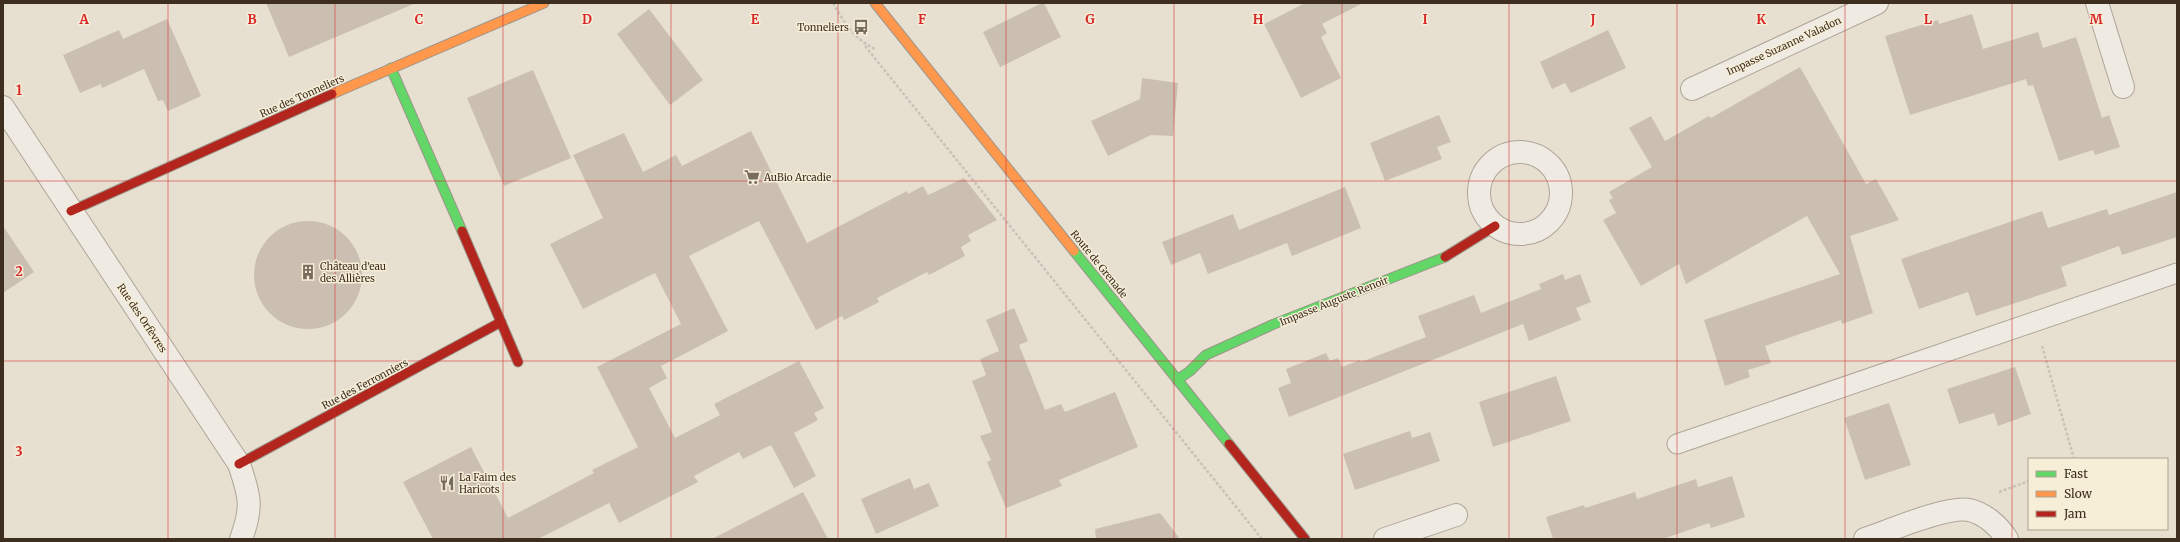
<svg xmlns="http://www.w3.org/2000/svg" width="2180" height="542" viewBox="0 0 2180 542" font-family="Merriweather,serif">
	<style>
		.building { fill: #cbbfb2 }
		.lines { fill: none; stroke-linecap: round; stroke-linejoin: round }
		.lane-casing { stroke: #ada599; stroke-width: 21 }
		.street-casing { stroke: #ada599; stroke-width: 24 }
		.fast-casing { stroke: #9c958a; stroke-width: 11 }
		.slow-casing { stroke: #9c958a; stroke-width: 11 }
		.jam-casing { stroke: #9c958a; stroke-width: 11 }
		.path { stroke: #c8c2b9; stroke-width: 2.5; stroke-dasharray: 3 2; stroke-linecap: butt }
		.lane { stroke: #efebe3; stroke-width: 19 }
		.street { stroke: #efebe3; stroke-width: 22 }
		.fast { stroke: #63d668; stroke-width: 9 }
		.slow { stroke: #ff974d; stroke-width: 9 }
		.jam { stroke: #b3261e; stroke-width: 9 }
		.grid { fill: none; stroke: #d62828; stroke-width: 1; stroke-opacity: 0.55 }
		.labels { text-anchor: middle; dominant-baseline: central; stroke-width: 3; stroke-linejoin: round; paint-order: stroke }
		.poi-label { font-size: 10px; fill: #3d2e20; stroke: #f7eed8; text-anchor: start }
		.street-label { font-size: 10px; fill: #3d2e20; stroke: #f7eed8 }
		.grid-label { font-size: 13px; text-anchor: middle; font-weight: bold; fill: #d62828; stroke: #f7eed8; stroke-width: 3; stroke-linejoin: round; paint-order: stroke }
	</style>
	<rect width="100%" height="100%" fill="#e7e0d1"/>
	<g class="building">
		<polygon points="266,3 416,3 289,57"/>
		<polygon points="1042,3 1044,3 1061,37 1000,67 983,32"/>
		<polygon points="1305,3 1363,3 1322,24 1327,33 1321,37 1341,78 1301,98 1264,24"/>
		<polygon points="649,9 703,80 670,105 617,34"/>
		<polygon points="1972,14 1983,49 2038,32 2043,48 2076,37 2102,118 2109,115 2120,147 2095,155 2093,150 2059,161 2033,85 2028,86 2026,79 1910,115 1885,36 1938,20 1939,24"/>
		<polygon points="167,19 201,96 168,111 163,100 158,101 144,69 102,88 101,84 80,93 63,55 119,30 123,39"/>
		<polygon points="1608,30 1626,68 1571,93 1565,83 1552,89 1540,62"/>
		<polygon points="1800,67 1866,184 1876,179 1899,220 1850,236 1873,313 1842,324 1841,320 1765,346 1771,363 1748,370 1750,377 1725,386 1704,320 1840,274 1807,216 1686,284 1679,264 1641,286 1603,220 1616,213 1609,200 1613,198 1609,192 1652,167 1629,128 1651,116 1665,141 1709,116 1711,118"/>
		<polygon points="533,70 571,158 504,186 467,98"/>
		<polygon points="1142,78 1178,83 1173,136 1151,135 1108,156 1091,121 1140,99"/>
		<polygon points="1439,115 1451,142 1437,147 1442,159 1385,181 1370,143"/>
		<polygon points="751,131 807,243 907,191 908,194 923,186 928,195 964,178 997,220 968,235 971,241 961,247 965,256 929,275 927,272 877,298 879,302 844,320 842,316 816,330 759,221 689,256 728,331 661,366 667,378 649,388 675,438 720,415 714,404 799,361 824,408 814,413 818,420 794,433 816,476 794,488 771,445 743,459 739,452 694,476 698,482 619,523 609,503 538,539 433,539 403,482 471,447 508,518 594,473 592,470 638,447 597,367 681,324 655,273 583,309 550,244 603,218 573,155 624,133 643,172 676,155 682,166"/>
		<polygon points="1345,187 1361,228 1292,256 1287,243 1208,274 1200,253 1171,265 1162,242 1233,214 1239,230"/>
		<polygon points="2177,192 2177,237 2122,255 2119,246 2061,267 2067,286 1976,316 1968,292 1919,309 1901,259 2042,211 2048,228 2107,209 2109,215"/>
		<circle cx="308" cy="275" r="54"/>
		<polygon points="3,226 34,272 3,293"/>
		<polygon points="1563,274 1565,280 1580,274 1591,302 1576,308 1581,320 1529,341 1523,324 1289,417 1278,388 1291,383 1286,369 1326,353 1330,361 1338,358 1342,367 1360,360 1361,362 1426,337 1418,316 1474,295 1481,313 1541,289 1539,284"/>
		<polygon points="1014,308 1028,341 1019,345 1045,410 1061,404 1065,412 1115,392 1138,447 1059,480 1062,486 1006,508 987,462 991,460 980,436 992,432 972,381 986,375 980,359 999,351 986,320"/>
		<polygon points="2015,367 2031,414 1998,426 1994,413 1959,424 1947,389"/>
		<polygon points="1556,376 1571,421 1493,447 1479,402"/>
		<polygon points="1889,403 1911,465 1865,480 1844,418"/>
		<polygon points="1410,431 1412,438 1430,432 1440,461 1355,490 1343,454"/>
		<polygon points="1732,476 1745,517 1711,528 1709,523 1663,539 1553,539 1546,517 1584,505 1585,508 1635,492 1637,499 1696,479 1698,487"/>
		<polygon points="910,478 914,489 929,483 939,506 876,534 861,499"/>
		<polygon points="803,492 828,539 712,539"/>
		<polygon points="1160,513 1180,539 1096,539 1095,529"/>
	</g>
	<g class="lines">
		<defs>
			<polyline id="lane" points="1677,444 2177,273"/>
			<g id="street">
				<polyline points="2097,3 2123,87"/>
				<polyline points="1692,89 1877,3"/>
				<path d="M3 107 239 464C250 496 253 507 241 539"/>
				<circle cx="1520" cy="193" r="41"/>
				<polyline points="1385,539 1456,515"/>
				<path d="M1865 539C1889 531 1946 506 1969 510 1984 513 1999 526 2007 539"/>
			</g>
			<g id="fast">
				<polyline points="391,68 462,231"/>
				<polyline points="1074,251 1229,444"/>
				<polyline points="1177,380 1190,371 1206,355 1274,324 1445,257"/>
			</g>
			<g id="slow">
				<polyline points="875,3 1074,251"/>
				<polyline points="332,94 544,3"/>
			</g>
			<g id="jam">
				<polyline points="71,211 332,94"/>
				<polyline points="462,231 518,362"/>
				<polyline points="1445,257 1495,226"/>
				<polyline points="1229,444 1305,539"/>
				<polyline points="239,464 501,322"/>
			</g>
		</defs>
		<use href="#lane" class="lane-casing"/>
		<use href="#street" class="street-casing"/>
		<use href="#fast" class="fast-casing"/>
		<use href="#slow" class="slow-casing"/>
		<use href="#jam" class="jam-casing"/>
		<g class="path">
			<path d="M833 3C843 21 855 40 875 49"/>
			<polyline points="865,46 1262,539"/>
			<polyline points="2042,346 2074,459"/>
			<polyline points="1999,492 2029,481"/>
		</g>
		<use href="#lane" class="lane"/>
		<use href="#street" class="street"/>
		<use href="#fast" class="fast"/>
		<use href="#slow" class="slow"/>
		<use href="#jam" class="jam"/>
	</g>
	<path class="grid" d="M168 3V539M335 3V539M503 3V539M671 3V539M838 3V539M1006 3V539M1174 3V539M1342 3V539M1509 3V539M1677 3V539M1845 3V539M2012 3V539M3 181H2177M3 361H2177"/>
	<defs>
		<symbol id="bus-bare" viewBox="-9 -9 18 18"><path d="M-5-6H5V4H4V6H2V4H-2V6H-4V4H-5ZM-3.5-4V0h7V-4ZM-3.5 1.2v1.5H-2V1.2ZM2 1.2v1.5H3.5V1.2Z" fill="#786c5e" stroke="#f7eed8" stroke-width="2.5" paint-order="stroke"/></symbol>
		<symbol id="supermarket-bare" viewBox="-9 -9 18 18"><path d="M-6-5.5h2.5l.6 2H6L4.5 2H-2.5L-4.4-4H-6ZM-1.5 3.2a1.3 1.3 0 1 0 .1 0ZM3 3.2a1.3 1.3 0 1 0 .1 0Z" fill="#786c5e" stroke="#f7eed8" stroke-width="2.5" paint-order="stroke"/></symbol>
		<symbol id="building-bare" viewBox="-9 -9 18 18"><path d="M-4-6H4V6H1V3H-1V6H-4ZM-2.5-4.3h1.7v1.8h-1.7ZM.8-4.3h1.7v1.8H.8ZM-2.5-1h1.7V.8h-1.7ZM.8-1h1.7V.8H.8Z" fill="#786c5e" stroke="#f7eed8" stroke-width="2.5" paint-order="stroke"/></symbol>
		<symbol id="restaurant-bare" viewBox="-9 -9 18 18"><path d="M-5-6h1v4h1v-4h1v4h1v-4h1v5L-1.5 .5V6h-2V.5L-5-1ZM5-6V6H3V1.5H1.5Q1.5-4 5-6Z" fill="#786c5e" stroke="#f7eed8" stroke-width="2.5" paint-order="stroke"/></symbol>
	</defs>
	<g fill-rule="evenodd">
		<use href="#bus-bare" x="850" y="16" width="22" height="22"/>
		<use href="#supermarket-bare" x="741" y="166" width="22" height="22"/>
		<use href="#building-bare" x="297" y="261" width="22" height="22"/>
		<use href="#restaurant-bare" x="436" y="472" width="22" height="22"/>
	</g>
	<g class="labels">
		<g class="poi-label">
			<text x="849" y="27" text-anchor="end">Tonneliers</text>
			<text x="764" y="177">AuBio Arcadie</text>
			<text x="320" y="266">Château d’eau<tspan x="320" dy="12">des Allières</tspan></text>
			<text x="459" y="477">La Faim des<tspan x="459" dy="12">Haricots</tspan></text>
		</g>
		<g class="street-label">
			<text transform="translate(1784 46) rotate(-25)">Impasse Suzanne Valadon</text>
			<text transform="translate(302 96) rotate(-24)">Rue des Tonneliers</text>
			<text transform="translate(1099 264) rotate(51)">Route de Grenade</text>
			<text transform="translate(1334 301) rotate(-22)">Impasse Auguste Renoir</text>
			<text transform="translate(142 318) rotate(56)">Rue des Orfèvres</text>
			<text transform="translate(365 384) rotate(-28)">Rue des Ferronniers</text>
		</g>
	</g>
	<g class="grid-label">
		<text x="84" y="24">A</text>
		<text x="252" y="24">B</text>
		<text x="419" y="24">C</text>
		<text x="587" y="24">D</text>
		<text x="755" y="24">E</text>
		<text x="922" y="24">F</text>
		<text x="1090" y="24">G</text>
		<text x="1258" y="24">H</text>
		<text x="1425" y="24">I</text>
		<text x="1593" y="24">J</text>
		<text x="1761" y="24">K</text>
		<text x="1928" y="24">L</text>
		<text x="2096" y="24">M</text>
		<text x="19" y="95">1</text>
		<text x="19" y="276">2</text>
		<text x="19" y="456">3</text>
	</g>
	<rect width="2180" height="542" fill="none" stroke="#3d2e20" stroke-width="8"/>
	<rect x="2028" y="458" width="140" height="72" fill="#f7eed8" stroke="#ada18e"/>
	<rect x="2036" y="471" width="20" height="6" fill="#63d668" stroke="#ada18e"/>
	<text x="2064" y="478" font-size="12" fill="#3d2e20">Fast</text>
	<rect x="2036" y="491" width="20" height="6" fill="#ff974d" stroke="#ada18e"/>
	<text x="2064" y="498" font-size="12" fill="#3d2e20">Slow</text>
	<rect x="2036" y="511" width="20" height="6" fill="#b3261e" stroke="#ada18e"/>
	<text x="2064" y="518" font-size="12" fill="#3d2e20">Jam</text>
</svg>
